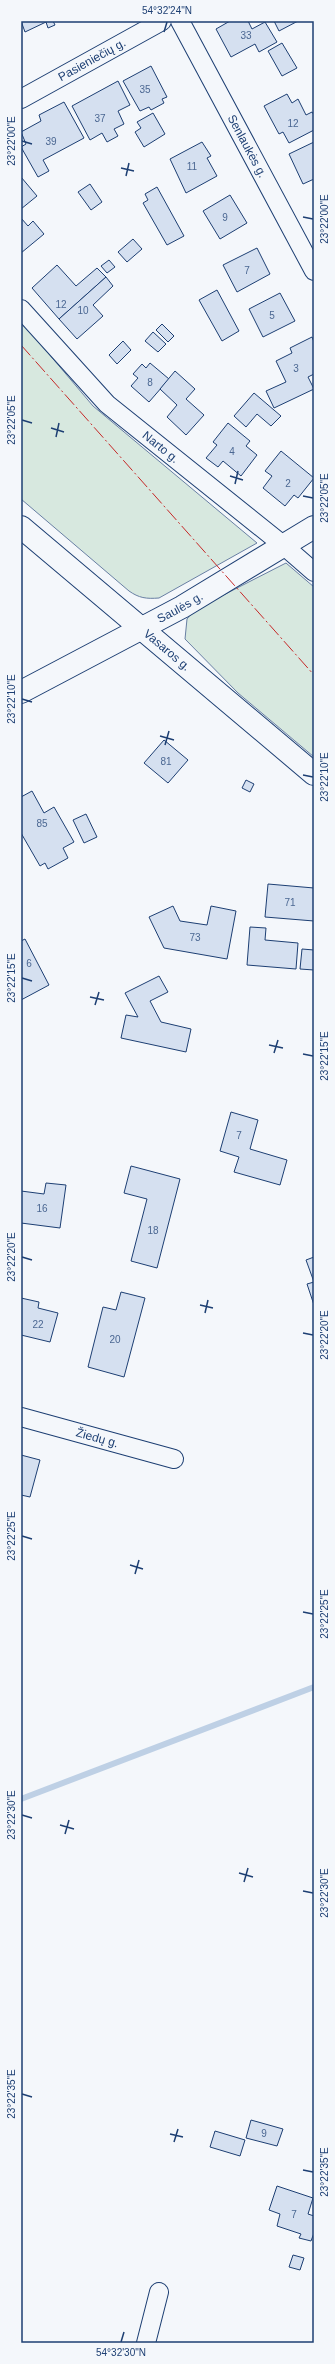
<svg xmlns="http://www.w3.org/2000/svg" width="335" height="2364" viewBox="0 0 335 2364" font-family="Arial,sans-serif">
	<style>
		.green { fill: #d7e8df; stroke: #687fa3 }
		.lines { fill: none; stroke-linecap: round; stroke-linejoin: round }
		.stream { stroke: #bed0e5; stroke-width: 6 }
		.building { fill: #d5e0f0; stroke: #1d3f73 }
		.street-casing { stroke: #1d3f73; stroke-width: 20 }
		.secondary-casing { stroke: #1d3f73; stroke-width: 24 }
		.street { stroke: #f4f7fb; stroke-width: 18 }
		.secondary { stroke: #f4f7fb; stroke-width: 22 }
		.power { stroke: #c62828; stroke-width: 1; stroke-dasharray: 14 3 2 3; stroke-linecap: butt }
		.ticks { fill: none; stroke: #1d3f73; stroke-width: 1.5 }
		.labels { text-anchor: middle; dominant-baseline: central; stroke-width: 3; stroke-linejoin: round; paint-order: stroke }
		.number-label { font-size: 10px; fill: #4b6792 }
		.street-label { font-size: 12px; fill: #1d3f73; stroke: #f4f7fb }
		.neatline { fill: none; stroke: #1d3f73; stroke-width: 1.5 }
		.ticks-label { font-size: 10px; text-anchor: middle; fill: #1d3f73 }
	</style>
	<rect width="100%" height="100%" fill="#f4f7fb"/>
	<g class="green">
		<path d="M21 321 93 406 257 543 159 598C146 599 139 598 129 591L21 499Z"/>
		<polygon points="286,563 314,587 314,757 238,693 185,639 187,619 194,610"/>
	</g>
	<g class="lines">
		<polyline class="stream" points="21,1799 314,1687"/>
	</g>
	<g class="building">
		<polygon points="21,21 53,21 55,25 48,28 46,22 25,32"/>
		<polygon points="230,21 248,21 252,29 265,22 277,42 259,52 255,44 231,57 216,29"/>
		<polygon points="274,21 298,21 279,31"/>
		<polygon points="282,43 297,68 282,76 268,51"/>
		<polygon points="151,66 167,97 162,99 164,103 151,110 149,107 140,111 123,81"/>
		<polygon points="118,81 130,105 118,111 124,124 114,129 118,136 107,142 102,133 90,140 72,106"/>
		<polygon points="287,94 292,103 298,99 306,115 312,112 314,115 314,130 289,143 283,132 279,134 264,106"/>
		<polygon points="64,102 84,138 43,160 49,171 38,177 21,147 26,144 21,132 41,121 39,115"/>
		<polygon points="153,113 165,134 144,147 135,132 141,128 137,122"/>
		<polygon points="202,142 211,156 207,158 217,176 186,193 170,159"/>
		<polygon points="314,142 314,179 303,184 289,154"/>
		<polygon points="21,177 37,196 21,209"/>
		<polygon points="90,184 102,202 91,210 78,192"/>
		<polygon points="157,187 184,236 167,245 143,203 148,200 145,194"/>
		<polygon points="230,195 247,223 220,239 203,211"/>
		<polygon points="21,218 28,226 33,221 44,234 21,253"/>
		<polygon points="133,239 142,249 127,262 118,252"/>
		<polygon points="257,248 270,274 237,292 223,265"/>
		<polygon points="109,260 115,267 107,273 101,266"/>
		<polygon points="57,265 76,286 97,268 106,277 59,319 32,288"/>
		<polygon points="106,277 113,286 93,305 103,316 77,339 59,319"/>
		<polygon points="217,290 239,331 222,341 199,300"/>
		<polygon points="280,293 295,321 263,337 249,309"/>
		<polygon points="162,324 174,336 168,342 156,330"/>
		<polygon points="153,332 166,344 158,352 145,341"/>
		<polygon points="312,337 314,342 314,374 308,377 314,389 274,408 266,391 286,382 276,361 292,353 290,348"/>
		<polygon points="123,341 131,350 117,364 109,355"/>
		<polygon points="150,363 169,379 149,402 131,386 138,378 133,374 142,364 146,368"/>
		<polygon points="175,371 195,389 186,399 204,415 186,435 167,417 177,405 160,389"/>
		<polygon points="254,393 281,416 271,426 257,414 246,427 234,416"/>
		<polygon points="228,423 250,441 246,446 257,455 241,476 223,461 218,467 206,458 217,445 213,442"/>
		<polygon points="281,451 314,478 298,498 294,495 285,506 263,488 272,476 265,471"/>
		<polygon points="164,740 188,760 168,783 144,763"/>
		<polygon points="246,780 254,784 250,792 242,788"/>
		<polygon points="32,791 44,813 54,807 74,842 63,848 68,858 48,869 45,863 40,866 21,833 21,797"/>
		<polygon points="86,814 97,837 84,843 73,820"/>
		<polygon points="268,884 314,888 314,921 265,917"/>
		<polygon points="173,906 180,921 207,925 211,906 236,911 227,959 164,948 149,917"/>
		<polygon points="250,927 266,928 265,940 298,943 296,969 247,965"/>
		<polygon points="25,939 49,985 21,1000 21,941"/>
		<polygon points="302,949 314,950 314,970 300,969"/>
		<polygon points="159,976 168,992 150,1001 161,1022 191,1029 186,1052 121,1038 126,1015 138,1017 125,993"/>
		<polygon points="231,1112 258,1120 250,1149 287,1160 280,1185 234,1172 239,1157 220,1151"/>
		<polygon points="131,1166 180,1179 157,1268 131,1261 147,1199 124,1193"/>
		<polygon points="46,1183 66,1185 60,1228 21,1223 21,1191 44,1194"/>
		<polygon points="314,1257 314,1305 307,1284 314,1282 306,1260"/>
		<polygon points="121,1292 145,1298 124,1377 88,1367 103,1307 116,1310"/>
		<polygon points="21,1298 39,1302 38,1308 58,1313 50,1342 21,1335"/>
		<polygon points="21,1455 40,1460 30,1497 21,1495"/>
		<polygon points="251,2120 283,2129 277,2146 246,2138"/>
		<polygon points="215,2131 245,2140 240,2156 210,2147"/>
		<polygon points="277,2186 313,2198 308,2214 314,2216 314,2233 311,2241 299,2238 301,2234 277,2226 280,2214 269,2210"/>
		<polygon points="293,2255 304,2258 300,2270 289,2267"/>
	</g>
	<g class="lines">
		<defs>
			<g id="street">
				<path id="s1" d="M180 21 314 271"/>
				<path id="s2" d="M21 99 162 21"/>
				<path id="s3" d="M21 309 107 404 283 545 314 572"/>
				<path id="s4" d="M21 1417 174 1459"/>
				<polyline points="146,2343 159,2292"/>
			</g>
			<g id="secondary">
				<path id="s5" d="M21 527 314 774"/>
				<path id="s6" d="M21 692 182 607 314 527"/>
			</g>
		</defs>
		<use href="#street" class="street-casing"/>
		<use href="#secondary" class="secondary-casing"/>
		<use href="#street" class="street"/>
		<use href="#secondary" class="secondary"/>
		<polyline class="power" points="21,345 314,675"/>
	</g>
	<path class="ticks" d="M164 32 167 22M22 141 32 144M121 168 134 171M126 176 129 163M303 217 313 219M22 420 32 423M51 428 64 432M56 437 59 423M230 476 243 480M235 484 238 471M303 496 313 498M22 699 32 702M160 736 174 740M165 745 169 731M303 775 313 777M22 978 32 981M90 997 104 1000M95 1005 99 992M269 1045 283 1048M274 1053 278 1040M303 1054 313 1056M22 1257 32 1260M200 1305 213 1308M205 1313 208 1300M303 1333 313 1335M22 1536 32 1539M130 1565 143 1569M135 1574 139 1560M303 1612 313 1614M22 1815 32 1818M60 1825 74 1829M65 1834 69 1820M239 1873 253 1877M244 1882 248 1868M303 1891 313 1893M22 2094 32 2097M170 2134 183 2137M174 2142 178 2129M303 2170 313 2172M121 2342 124 2332"/>
	<g class="labels">
		<g class="number-label">
			<text x="246" y="35">33</text>
			<text x="145" y="89">35</text>
			<text x="100" y="118">37</text>
			<text x="293" y="123">12</text>
			<text x="51" y="141">39</text>
			<text x="192" y="166">11</text>
			<text x="225" y="217">9</text>
			<text x="247" y="270">7</text>
			<text x="61" y="304">12</text>
			<text x="83" y="310">10</text>
			<text x="272" y="315">5</text>
			<text x="296" y="368">3</text>
			<text x="150" y="382">8</text>
			<text x="232" y="451">4</text>
			<text x="288" y="483">2</text>
			<text x="166" y="761">81</text>
			<text x="42" y="823">85</text>
			<text x="290" y="902">71</text>
			<text x="195" y="937">73</text>
			<text x="29" y="963">6</text>
			<text x="239" y="1135">7</text>
			<text x="42" y="1208">16</text>
			<text x="153" y="1230">18</text>
			<text x="38" y="1324">22</text>
			<text x="115" y="1339">20</text>
			<text x="264" y="2133">9</text>
			<text x="294" y="2214">7</text>
		</g>
		<g class="street-label">
			<text stroke="none"><textPath href="#s2" startOffset="81">Pasieniečių g.</textPath></text>
			<text stroke="none"><textPath href="#s1" startOffset="142">Senlaukės g.</textPath></text>
			<text stroke="none"><textPath href="#s3" startOffset="197">Narto g.</textPath></text>
			<text stroke="none"><textPath href="#s6" startOffset="180">Saulės g.</textPath></text>
			<text stroke="none"><textPath href="#s5" startOffset="191">Vasaros g.</textPath></text>
			<text stroke="none"><textPath href="#s4" startOffset="79">Žiedų g.</textPath></text>
		</g>
	</g>
	<rect width="335" height="2364" fill="none" stroke="#f4f7fb" stroke-width="44"/>
	<rect x="22" y="22" width="291" height="2320" class="neatline"/>
	<g class="ticks-label">
		<text x="167" y="14">54°32'24"N</text>
		<text transform="translate(11 141) rotate(-90)" y="4">23°22'00"E</text>
		<text transform="translate(324 219) rotate(-90)" y="4">23°22'00"E</text>
		<text transform="translate(11 420) rotate(-90)" y="4">23°22'05"E</text>
		<text transform="translate(324 498) rotate(-90)" y="4">23°22'05"E</text>
		<text transform="translate(11 699) rotate(-90)" y="4">23°22'10"E</text>
		<text transform="translate(324 777) rotate(-90)" y="4">23°22'10"E</text>
		<text transform="translate(11 978) rotate(-90)" y="4">23°22'15"E</text>
		<text transform="translate(324 1056) rotate(-90)" y="4">23°22'15"E</text>
		<text transform="translate(11 1257) rotate(-90)" y="4">23°22'20"E</text>
		<text transform="translate(324 1335) rotate(-90)" y="4">23°22'20"E</text>
		<text transform="translate(11 1536) rotate(-90)" y="4">23°22'25"E</text>
		<text transform="translate(324 1614) rotate(-90)" y="4">23°22'25"E</text>
		<text transform="translate(11 1815) rotate(-90)" y="4">23°22'30"E</text>
		<text transform="translate(324 1893) rotate(-90)" y="4">23°22'30"E</text>
		<text transform="translate(11 2094) rotate(-90)" y="4">23°22'35"E</text>
		<text transform="translate(324 2172) rotate(-90)" y="4">23°22'35"E</text>
		<text x="121" y="2356">54°32'30"N</text>
	</g>
</svg>
